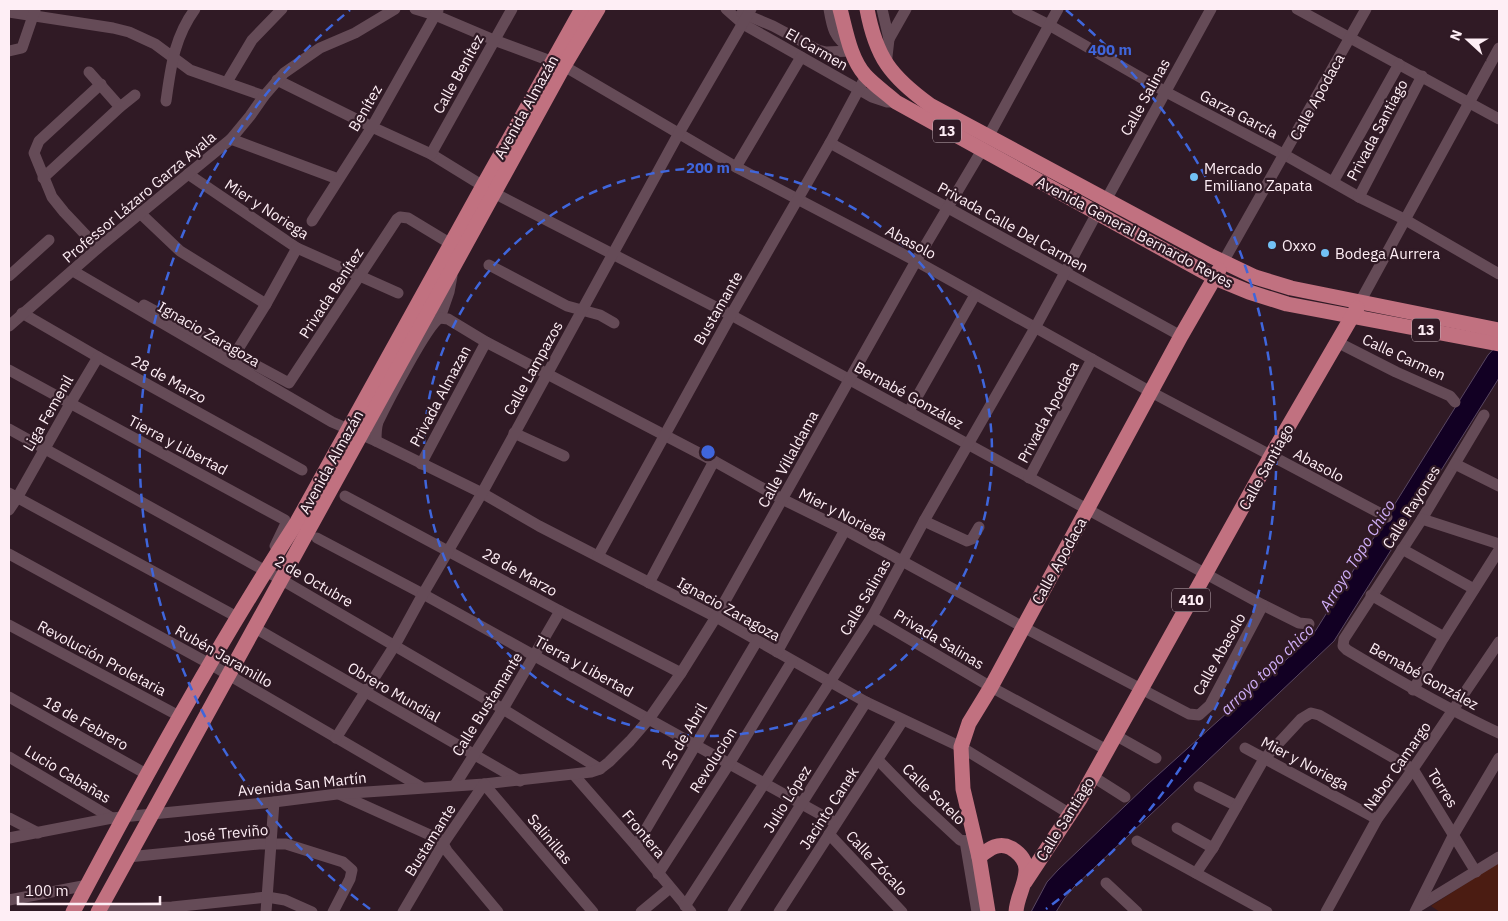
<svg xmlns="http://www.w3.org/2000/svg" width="1508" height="921" viewBox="0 0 1508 921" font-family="'IBM Plex Sans',sans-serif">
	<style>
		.green { fill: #4b1c12 }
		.water { fill: #120023; stroke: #594762 }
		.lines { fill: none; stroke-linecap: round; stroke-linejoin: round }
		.minor { stroke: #654b57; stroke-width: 11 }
		.major { stroke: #c17180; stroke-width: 15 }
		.ring { fill: none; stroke: #3f66dc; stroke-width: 2.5; stroke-dasharray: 9 6 }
		.poi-dot { fill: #72c1f5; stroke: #301a25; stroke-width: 2 }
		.labels { text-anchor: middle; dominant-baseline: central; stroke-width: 4.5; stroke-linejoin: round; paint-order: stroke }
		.shield { fill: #301a25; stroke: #c0aeb7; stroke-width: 1 }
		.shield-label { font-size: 14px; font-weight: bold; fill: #feeef5 }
		.street-label { font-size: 15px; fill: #feeef5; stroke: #301a25 }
		.poi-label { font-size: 15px; fill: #feeef5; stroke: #301a25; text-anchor: start }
		.water-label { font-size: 16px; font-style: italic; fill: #cfaef7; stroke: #301a25 }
		.centre { fill: #3f66dc; stroke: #301a25; stroke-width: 2.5 }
		.ring-label { font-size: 15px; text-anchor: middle; font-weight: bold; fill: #3f66dc; stroke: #301a25; stroke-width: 4.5; stroke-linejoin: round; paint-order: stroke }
	</style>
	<rect width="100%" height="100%" fill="#301a25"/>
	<polygon class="green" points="1499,862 1499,912 1440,912 1431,906"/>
	<polygon class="water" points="1499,343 1499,378 1334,641 1074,887 1064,899 1056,912 1031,912 1047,882 1058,870 1148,784 1308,640 1316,630 1488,355"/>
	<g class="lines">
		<g class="minor">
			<polyline points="415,9 435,15 494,40 564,66 736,167 916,261 1151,392 1387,517"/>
			<polyline points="726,9 743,24 872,97 887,102 896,102"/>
			<path d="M829 9C832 27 834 39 851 48"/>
			<polyline points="882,9 889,39 886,65"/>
			<polyline points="1017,9 1049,25 1166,92 1285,155 1359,197 1404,219 1499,274"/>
			<polyline points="1297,9 1499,119"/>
			<polyline points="9,12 113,28 129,32 155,44 190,70 264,96"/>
			<polyline points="742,13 773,26 818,50 826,52 852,51"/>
			<polyline points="889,39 906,9"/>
			<polyline points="9,51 22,48 35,10"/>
			<polyline points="89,72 120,107"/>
			<polyline points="277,80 372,127 431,154 483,186"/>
			<polyline points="227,82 252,40 282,9"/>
			<path d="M166 101C171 66 174 38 195 9"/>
			<polyline points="988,137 1058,9"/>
			<polyline points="231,139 338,179"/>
			<polyline points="830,143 1181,336"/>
			<polyline points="431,154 512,9"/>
			<polyline points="736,167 801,57"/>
			<polyline points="188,174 297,248 398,293"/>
			<polyline points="43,178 120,107 135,95"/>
			<polyline points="1333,182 1399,64"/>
			<polyline points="494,193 731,315 1263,605 1299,623 1309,624"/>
			<polyline points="1359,197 1422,76"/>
			<polyline points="1106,200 1211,9"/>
			<polyline points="140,213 180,251 266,304"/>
			<polyline points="312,221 372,127 438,10"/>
			<polyline points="98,248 64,212 52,197 34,153 39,141 101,84"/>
			<polyline points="1223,262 1366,9"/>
			<polyline points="489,265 567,306 600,315 614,323"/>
			<polyline points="73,271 332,422 376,441 482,493 539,526 716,617 866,702 961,747 1070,814"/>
			<polyline points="9,276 49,240"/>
			<polyline points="1360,302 1499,48"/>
			<polyline points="144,305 289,383 397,219 400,217 408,218 451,244"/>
			<polyline points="22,313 98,357 302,470"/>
			<polyline points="440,318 449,292 452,276"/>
			<polyline points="9,326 98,248 231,139 250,116 264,96 284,73 320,48 355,33 395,9"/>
			<polyline points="1337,342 1396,372 1450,396 1455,402"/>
			<polyline points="235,354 266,304 297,248"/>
			<polyline points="9,370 285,520 286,523 275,546"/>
			<polyline points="909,411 975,295"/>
			<path d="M1484 415 1422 519 1344 639 1343 646 1347 650C1397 680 1447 709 1499 733"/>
			<polyline points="9,429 282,580 503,709 600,769"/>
			<polyline points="514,433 564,456"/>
			<path d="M376 441C376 435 376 428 378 422 386 405 427 325 440 318L448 319 486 342 714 461 782 499 845 530 1023 627 1189 714 1199 715 1210 705 1263 605"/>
			<polyline points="421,464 486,342"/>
			<polyline points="1455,464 1499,486"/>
			<polyline points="1029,478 1092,359"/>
			<polyline points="9,493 237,617"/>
			<polyline points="345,496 560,611 681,673"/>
			<polyline points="9,510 17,498 70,404 98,357"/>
			<polyline points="1422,519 1499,544"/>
			<polyline points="924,521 967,541 972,539 979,527"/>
			<polyline points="317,538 423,594 836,823"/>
			<polyline points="1402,549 1474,589"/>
			<polyline points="9,554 210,664 421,787"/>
			<polyline points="598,556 731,315 830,143 866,76"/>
			<polyline points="649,583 714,461"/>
			<polyline points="1371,595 1444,637"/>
			<polyline points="872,617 991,687 1107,750"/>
			<polyline points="9,625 181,717"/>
			<polyline points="255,628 520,781"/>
			<polyline points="777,652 845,530"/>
			<polyline points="1413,690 1444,637 1499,550"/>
			<polyline points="9,697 148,775"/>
			<polyline points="1115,735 1156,758"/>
			<polyline points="336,738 395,645 423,594 482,493 679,133 751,9"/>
			<polyline points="1245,748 1377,819"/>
			<polyline points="9,757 112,818"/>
			<polyline points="878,760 916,799 960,840 965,841 974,838"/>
			<polyline points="574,775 636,846 691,912"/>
			<polyline points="1092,776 1125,797"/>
			<polyline points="455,785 503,709 560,611"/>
			<polyline points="1199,787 1237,806"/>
			<polyline points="339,794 441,840 447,851 498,912"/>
			<polyline points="9,818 38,833"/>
			<polyline points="1177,828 1213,848"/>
			<polyline points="829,834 902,912"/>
			<polyline points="9,838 112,818 274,802 337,794 484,784 591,772 600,769 609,762 630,741 649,719 681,673 716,617 916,261 982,150"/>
			<polyline points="965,841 977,912"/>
			<polyline points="1137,841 1267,912"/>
			<polyline points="636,846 757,641"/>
			<polyline points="128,857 259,844 286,844 343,862 352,870 350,879 333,912"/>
			<polyline points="1196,873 1213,848 1264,759 1301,719 1311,713 1319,715 1413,769 1476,872"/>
			<polyline points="658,874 729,764 792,661"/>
			<polyline points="1106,883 1137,912"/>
			<polyline points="9,900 88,885"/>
			<polyline points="685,906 872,617 924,521 1035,328 1097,213"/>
			<polyline points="1419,906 1499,857"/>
			<polyline points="99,910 172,907 267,897 285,900 312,912"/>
			<polyline points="266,912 274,802"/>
			<polyline points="403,912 443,844 484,784 593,912"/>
			<polyline points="641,912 670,888"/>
			<polyline points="733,912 866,702"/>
			<polyline points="779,912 903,720"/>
			<polyline points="1326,912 1377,819 1413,769 1499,642"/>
			<polyline points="1415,912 1454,834 1499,758"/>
		</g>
		<g class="major">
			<path d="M840 9C846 31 850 58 865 75 874 85 886 93 896 102L1215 278 1249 292 1287 304 1499 344"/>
			<path d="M867 9C876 57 890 76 930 105L1211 256 1255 277 1291 288 1499 330"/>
			<path d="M979 857C988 850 998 841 1011 848 1041 866 1017 889 1016 912"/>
			<polyline points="1025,882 1080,799 1271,456 1357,308"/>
			<path d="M73 912C143 780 216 647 297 522L483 186 582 9"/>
			<polyline points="98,912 564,66 598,9"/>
			<polyline points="988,912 979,857 963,789 961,747 969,723 991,687 1181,336 1219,270"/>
		</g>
	</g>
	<g class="ring">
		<circle cx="708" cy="452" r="284"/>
		<path d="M370 909A569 569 0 0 1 350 10M1066 10A569 569 0 0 1 1046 909"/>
	</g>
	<g class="poi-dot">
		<circle cx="1194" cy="177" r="5"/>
		<circle cx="1272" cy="245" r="5"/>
		<circle cx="1325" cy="253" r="5"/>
	</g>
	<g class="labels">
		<g class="shield">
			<rect x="933" y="119.5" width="28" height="23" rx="4"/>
			<rect x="1412" y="318.5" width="28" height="23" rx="4"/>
			<rect x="1172" y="588.5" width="38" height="23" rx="4"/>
		</g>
		<g class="shield-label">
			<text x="947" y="131">13</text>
			<text x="1426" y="330">13</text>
			<text x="1191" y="600">410</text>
		</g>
		<g class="street-label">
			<text transform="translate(817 49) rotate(30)">El Carmen</text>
			<text transform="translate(458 74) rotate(-61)">Calle Benítez</text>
			<text transform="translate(1145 97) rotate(-61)">Calle Salinas</text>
			<text transform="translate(1317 97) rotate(-61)">Calle Apodaca</text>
			<text transform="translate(526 107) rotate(-61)">Avenida Almazán</text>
			<text transform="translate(365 108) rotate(-60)">Benítez</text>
			<text transform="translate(1239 114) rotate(28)">Garza García</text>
			<text transform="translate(1377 130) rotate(-62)">Privada Santiago</text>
			<text transform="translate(139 197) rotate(-40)">Professor Lázaro Garza Ayala</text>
			<text transform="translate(267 209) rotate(33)">Mier y Noriega</text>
			<text transform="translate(1013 227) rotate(29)">Privada Calle Del Carmen</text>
			<text transform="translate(1135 232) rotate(28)">Avenida General Bernardo Reyes</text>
			<text transform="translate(911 242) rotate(28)">Abasolo</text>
			<text transform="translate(331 293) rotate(-57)">Privada Benítez</text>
			<text transform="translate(718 308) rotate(-60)">Bustamante</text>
			<text transform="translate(209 334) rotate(30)">Ignacio Zaragoza</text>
			<text transform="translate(1404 357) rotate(25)">Calle Carmen</text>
			<text transform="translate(533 368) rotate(-61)">Calle Lampazos</text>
			<text transform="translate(169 379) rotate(29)">28 de Marzo</text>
			<text transform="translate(909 395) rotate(29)">Bernabé González</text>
			<text transform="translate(440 396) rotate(-62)">Privada Almazan</text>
			<text transform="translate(1048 412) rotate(-62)">Privada Apodaca</text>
			<text transform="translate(48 413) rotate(-60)">Liga Femenil</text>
			<text transform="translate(178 445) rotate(28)">Tierra y Libertad</text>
			<text transform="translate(788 459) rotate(-61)">Calle Villaldama</text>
			<text transform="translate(331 462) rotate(-61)">Avenida Almazán</text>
			<text transform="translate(1319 465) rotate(28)">Abasolo</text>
			<text transform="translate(1266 467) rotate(-61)">Calle Santiago</text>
			<text transform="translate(1411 507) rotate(-58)">Calle Rayones</text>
			<text transform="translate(843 514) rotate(27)">Mier y Noriega</text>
			<text transform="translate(1059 561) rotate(-61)">Calle Apodaca</text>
			<text transform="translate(520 572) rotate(29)">28 de Marzo</text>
			<text transform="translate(314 581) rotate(30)">2 de Octubre</text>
			<text transform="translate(865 597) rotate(-60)">Calle Salinas</text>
			<text transform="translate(729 609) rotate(29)">Ignacio Zaragoza</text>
			<text transform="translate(939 639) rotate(31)">Privada Salinas</text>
			<text transform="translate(1219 654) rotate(-61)">Calle Abasolo</text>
			<text transform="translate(224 656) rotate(30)">Rubén Jaramillo</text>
			<text transform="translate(102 658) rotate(28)">Revolución Proletaria</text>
			<text transform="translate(584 666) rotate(29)">Tierra y Libertad</text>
			<text transform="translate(1424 676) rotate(29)">Bernabé González</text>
			<text transform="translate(394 692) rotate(30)">Obrero Mundial</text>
			<text transform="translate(487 704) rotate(-58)">Calle Bustamante</text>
			<text transform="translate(86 723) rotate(29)">18 de Febrero</text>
			<text transform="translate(684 736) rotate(-59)">25 de Abril</text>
			<text transform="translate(713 760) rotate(-58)">Revolucion</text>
			<text transform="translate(1305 763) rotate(28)">Mier y Noriega</text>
			<text transform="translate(1397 766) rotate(-55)">Nabor Camargo</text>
			<text transform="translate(68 774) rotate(31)">Lucio Cabañas</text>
			<text transform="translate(302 784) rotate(-6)">Avenida San Martín</text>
			<text transform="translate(1443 788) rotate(58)">Torres</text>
			<text transform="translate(934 794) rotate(44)">Calle Sotelo</text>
			<text transform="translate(787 799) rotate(-58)">Julio López</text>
			<text transform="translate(829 808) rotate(-57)">Jacinto Canek</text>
			<text transform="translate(1065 819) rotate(-58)">Calle Santiago</text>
			<text transform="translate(226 833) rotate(-5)">José Treviño</text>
			<text transform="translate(644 834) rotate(50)">Frontera</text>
			<text transform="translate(550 839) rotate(50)">Salinillas</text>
			<text transform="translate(430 840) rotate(-58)">Bustamante</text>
			<text transform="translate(877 863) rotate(47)">Calle Zócalo</text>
		</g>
		<g class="poi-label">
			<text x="1204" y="168">Mercado<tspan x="1204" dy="17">Emiliano Zapata</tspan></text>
			<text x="1282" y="245">Oxxo</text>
			<text x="1335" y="253">Bodega Aurrera</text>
		</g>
		<g class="water-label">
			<text transform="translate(1357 555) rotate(-58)">Arroyo Topo Chico</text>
			<text transform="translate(1267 669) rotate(-44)">arroyo topo chico</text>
		</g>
	</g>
	<circle cx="708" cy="452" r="8" class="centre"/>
	<g class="ring-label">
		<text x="1110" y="55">400 m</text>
		<text x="708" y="173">200 m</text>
	</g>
	<rect width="1508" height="921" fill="none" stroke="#feeef5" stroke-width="20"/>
	<g transform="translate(1468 40) rotate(291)" stroke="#301a25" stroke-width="4" paint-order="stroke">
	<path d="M0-4L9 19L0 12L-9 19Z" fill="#feeef5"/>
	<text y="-8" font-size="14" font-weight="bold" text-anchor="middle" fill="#feeef5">N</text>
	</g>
	<path d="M18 896v8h142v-8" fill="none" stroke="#feeef5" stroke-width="2.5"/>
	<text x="25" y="896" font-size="15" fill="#feeef5" stroke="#301a25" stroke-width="4" paint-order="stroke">100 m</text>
</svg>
